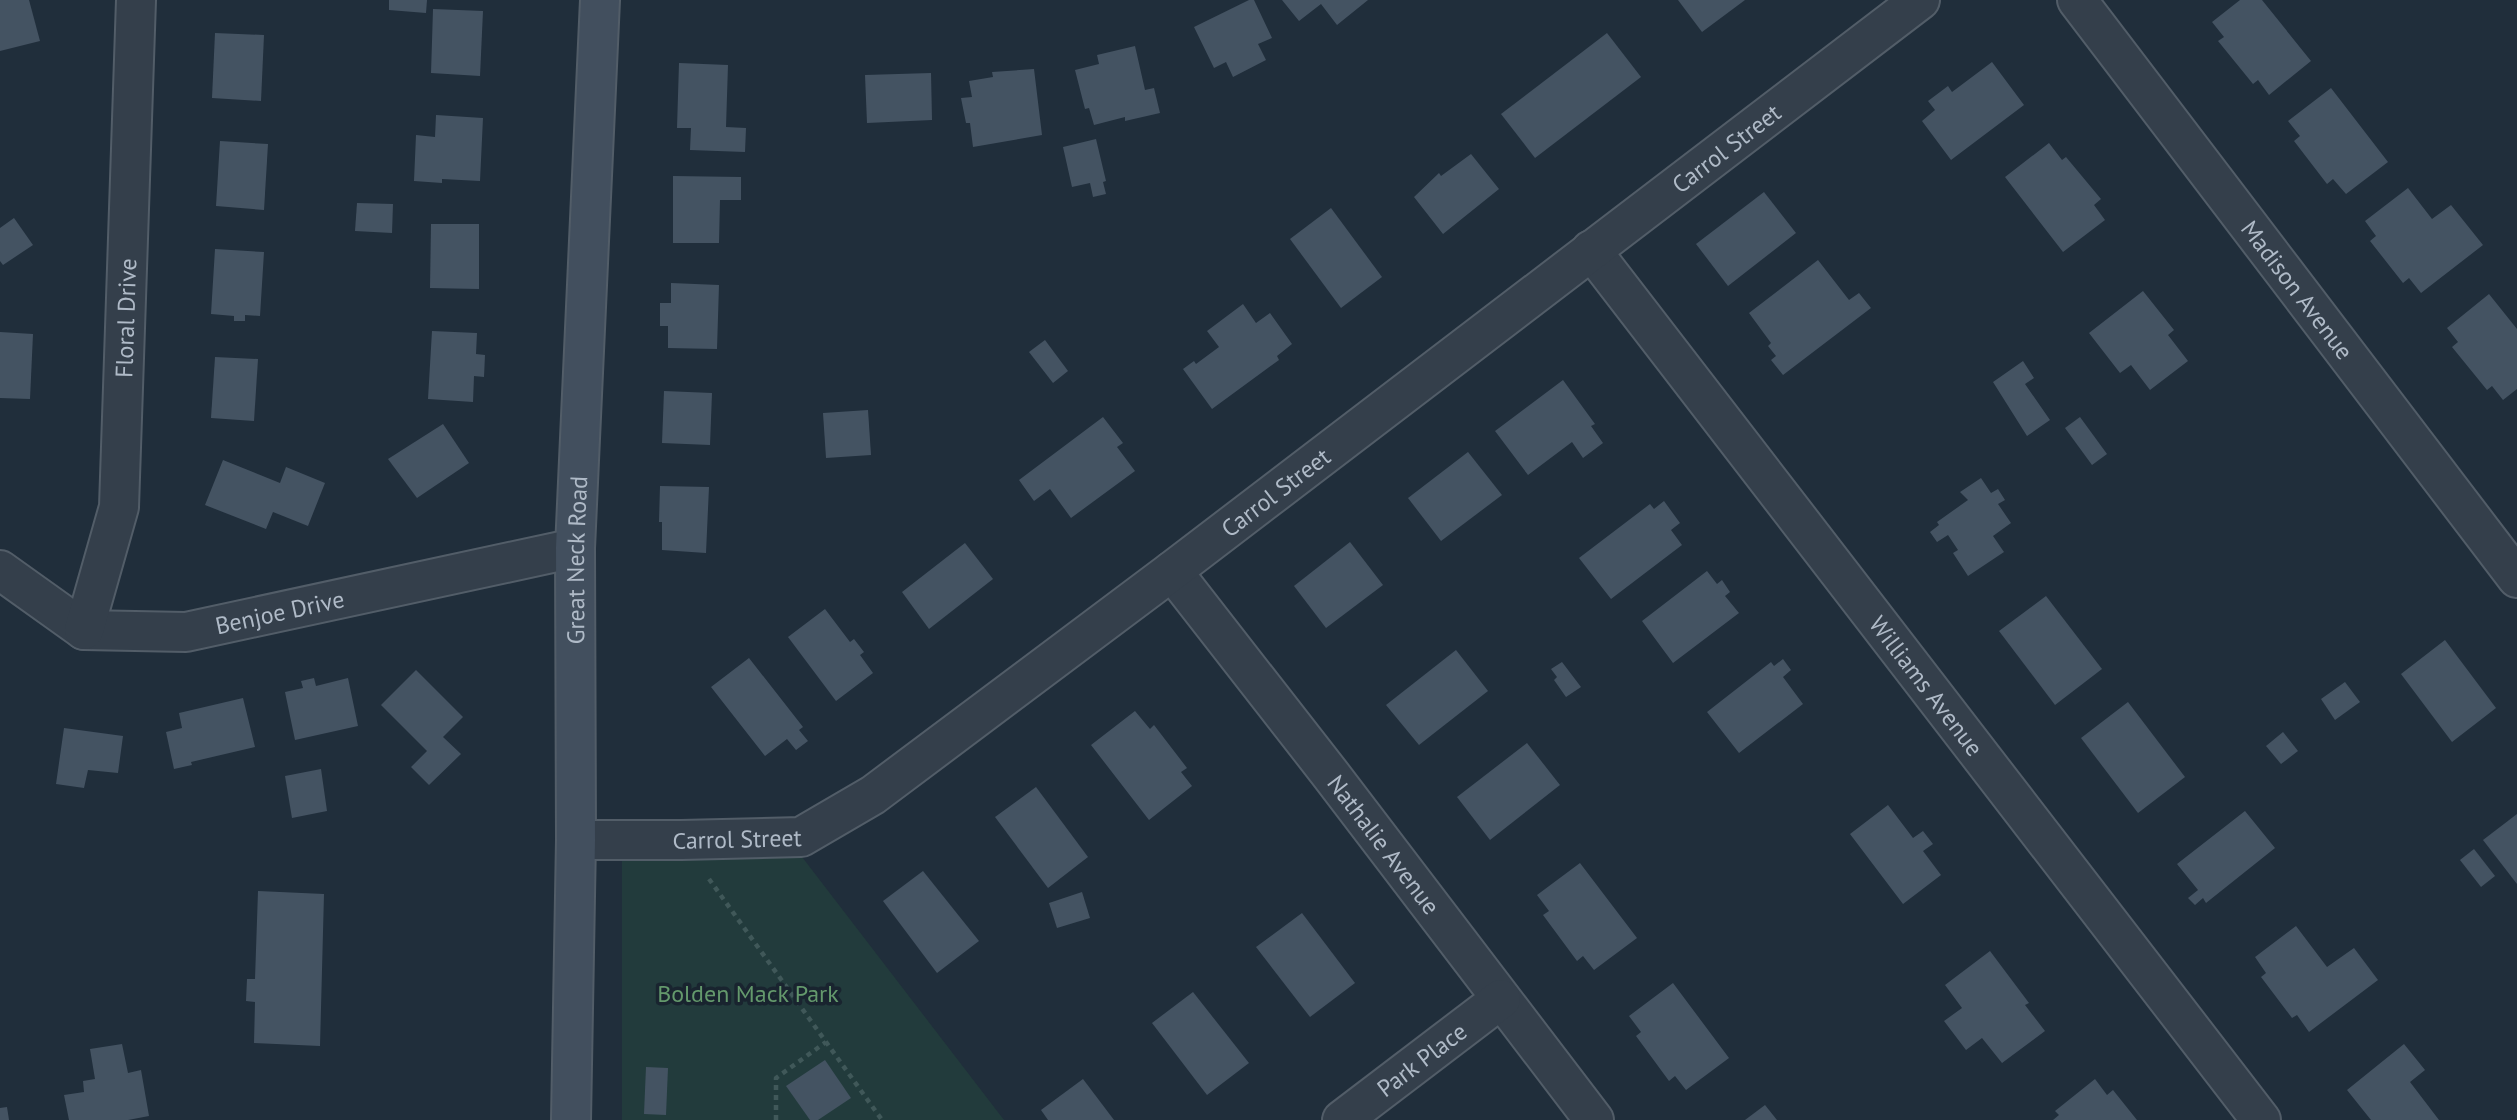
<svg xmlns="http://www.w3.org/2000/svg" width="2517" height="1120" viewBox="0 0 2517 1120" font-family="'PT Sans',sans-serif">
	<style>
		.green { fill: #223b3c }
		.building { fill: #445362 }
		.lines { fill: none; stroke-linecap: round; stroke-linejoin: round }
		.street-casing { stroke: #525d68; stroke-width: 42 }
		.secondary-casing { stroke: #525d68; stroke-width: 42 }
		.path { stroke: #405859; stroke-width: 4.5; stroke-dasharray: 5 5; stroke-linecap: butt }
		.street { stroke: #343f4b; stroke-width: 38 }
		.secondary { stroke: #424f5e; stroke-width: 38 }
		.labels { text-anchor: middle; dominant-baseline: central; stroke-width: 7; stroke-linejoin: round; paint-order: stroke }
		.street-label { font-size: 24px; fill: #afbac7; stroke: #19242f }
		.park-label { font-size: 24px; fill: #64996c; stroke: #19242f }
	</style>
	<rect width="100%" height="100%" fill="#202e3b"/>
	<polygon class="green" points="799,853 1004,1120 622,1120 622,855"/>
	<g class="building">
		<polygon points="0,0 29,0 40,41 0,51"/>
		<polygon points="389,0 427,0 426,13 389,10"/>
		<polygon points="1249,0 1254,0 1272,38 1258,44 1266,60 1233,77 1226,62 1214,68 1194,27"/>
		<polygon points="1282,0 1368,0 1337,25 1321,4 1299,21"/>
		<polygon points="1678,0 1745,0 1702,32"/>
		<polygon points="2240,0 2262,0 2311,61 2269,95 2258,80 2253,84 2218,41 2224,37 2212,22"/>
		<polygon points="433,9 483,11 480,76 431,73"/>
		<polygon points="215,33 264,35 261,101 212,98"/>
		<polygon points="1607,33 1641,77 1535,158 1501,114"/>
		<polygon points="1135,46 1145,90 1154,88 1160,113 1125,121 1125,117 1094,125 1089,108 1085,109 1075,70 1099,64 1097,55"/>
		<polygon points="1992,62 2024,105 1951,160 1922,121 1935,110 1928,101 1948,86 1952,92"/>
		<polygon points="679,63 728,65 726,127 746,128 745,152 690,150 691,128 677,128"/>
		<polygon points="1034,69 1042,135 973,147 970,123 966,123 961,98 972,97 969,81 993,77 992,72"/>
		<polygon points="931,73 932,120 867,123 865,75"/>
		<polygon points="2331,88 2388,162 2346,194 2333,179 2327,184 2294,141 2300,136 2288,121"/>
		<polygon points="436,115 483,118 480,181 442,179 442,183 414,181 416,135 435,137"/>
		<polygon points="1096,139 1106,181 1103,182 1106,194 1093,197 1090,183 1072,187 1063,147"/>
		<polygon points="220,141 268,144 264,210 216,206"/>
		<polygon points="2049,143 2062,160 2066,157 2101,199 2094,205 2105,220 2063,252 2005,177"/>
		<polygon points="1471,154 1499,189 1443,234 1414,197 1439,173 1441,176"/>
		<polygon points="673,176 741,177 741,200 720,200 719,243 673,243"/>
		<polygon points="2408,188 2432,219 2451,205 2483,245 2421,293 2409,278 2403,283 2370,241 2376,236 2365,221"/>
		<polygon points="1764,192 1796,233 1728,286 1696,244"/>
		<polygon points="357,203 393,204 392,233 355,231"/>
		<polygon points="1331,208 1382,277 1341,308 1290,239"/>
		<polygon points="14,218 33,245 3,265 0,261 0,228"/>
		<polygon points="431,224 479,224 479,289 430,288"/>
		<polygon points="215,249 264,252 260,316 245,315 245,321 234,321 234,316 211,314"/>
		<polygon points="1818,260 1849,300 1859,293 1871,308 1783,375 1771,360 1776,356 1768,346 1771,343 1749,313"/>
		<polygon points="671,283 719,285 717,349 668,348 668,326 660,326 660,303 671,303"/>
		<polygon points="2143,291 2174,330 2168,335 2188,361 2150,390 2131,365 2120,373 2089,333"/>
		<polygon points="2489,294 2517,329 2517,389 2503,400 2492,386 2487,390 2452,347 2458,342 2447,328"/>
		<polygon points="1243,304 1256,323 1270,313 1292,344 1277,356 1279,360 1212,409 1183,369 1194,361 1196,364 1219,347 1207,331"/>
		<polygon points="432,331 477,333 476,354 485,355 484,377 474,376 473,402 428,399"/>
		<polygon points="0,332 33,334 30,399 0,398"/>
		<polygon points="1045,340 1068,371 1053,383 1029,352"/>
		<polygon points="215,357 258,359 254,421 211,418"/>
		<polygon points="2023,361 2034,378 2025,384 2050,420 2027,436 1993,382"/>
		<polygon points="1563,380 1595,424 1591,426 1603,443 1583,458 1572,442 1528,475 1495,431"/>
		<polygon points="664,391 712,393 710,445 662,443"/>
		<polygon points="868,410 871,455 826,458 823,413"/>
		<polygon points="1103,417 1123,443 1117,447 1135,471 1071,518 1050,489 1034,501 1019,480"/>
		<polygon points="2080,417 2107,454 2092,465 2065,428"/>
		<polygon points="443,424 469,463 417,498 388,459"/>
		<polygon points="1468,452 1502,495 1441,541 1408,498"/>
		<polygon points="223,460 280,483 286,467 325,483 308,526 273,512 266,529 205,505"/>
		<polygon points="1981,478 1991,493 1998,489 2005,500 1998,504 2011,523 1993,536 2004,552 1968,576 1953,553 1958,550 1948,535 1937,542 1930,532 1939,525 1937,522 1968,500 1960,492"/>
		<polygon points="660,486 709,487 706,553 662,550 662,522 659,522"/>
		<polygon points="1664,501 1680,523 1671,530 1682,545 1611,599 1579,558 1650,504 1654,509"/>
		<polygon points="1350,542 1383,585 1326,628 1294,586"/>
		<polygon points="965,543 993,579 929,629 902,592"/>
		<polygon points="1707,571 1717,584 1722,580 1730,592 1725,596 1739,613 1673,663 1642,621"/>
		<polygon points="2046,596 2102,669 2055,705 1999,631"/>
		<polygon points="825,609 850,642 854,639 864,652 860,655 873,673 836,701 788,637"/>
		<polygon points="2445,640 2496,708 2452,742 2401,674"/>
		<polygon points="1456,650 1488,691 1419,745 1386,705"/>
		<polygon points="749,658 803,727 799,730 808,741 796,750 787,739 765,756 711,687"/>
		<polygon points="1783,659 1791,670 1783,677 1803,704 1739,753 1707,712 1771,662 1774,666"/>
		<polygon points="1562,662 1581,687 1566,697 1554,680 1557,677 1551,669"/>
		<polygon points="416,670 463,717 443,737 461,754 429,785 411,767 427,751 381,705"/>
		<polygon points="314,678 316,686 348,678 358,726 295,740 285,692 303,688 301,681"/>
		<polygon points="2345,682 2360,702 2335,720 2321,699"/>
		<polygon points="243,698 255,747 191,762 192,765 174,769 166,732 182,728 179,713"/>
		<polygon points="2128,702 2185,777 2138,813 2081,738"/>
		<polygon points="1135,711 1150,729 1154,725 1187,768 1181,772 1192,786 1149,820 1091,745"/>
		<polygon points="64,728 123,736 118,773 88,770 84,788 56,784"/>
		<polygon points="2283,732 2298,751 2281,764 2266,746"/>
		<polygon points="1527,743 1560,785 1490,840 1457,797"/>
		<polygon points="321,769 327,811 292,818 285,776"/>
		<polygon points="1036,787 1088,857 1048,888 995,817"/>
		<polygon points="1888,805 1913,838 1923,831 1933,844 1923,851 1941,875 1903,904 1850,834"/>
		<polygon points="2245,811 2275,848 2206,903 2203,898 2195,905 2188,898 2198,890 2177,864"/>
		<polygon points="2517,814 2517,884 2483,840"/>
		<polygon points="2474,849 2495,876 2481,887 2460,860"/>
		<polygon points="1580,863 1637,938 1594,970 1583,956 1577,961 1543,915 1549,911 1537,895"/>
		<polygon points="923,871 979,941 937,973 883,901"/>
		<polygon points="258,891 324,894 320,1046 254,1043 255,1002 246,1001 247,979 255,979"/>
		<polygon points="1082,892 1090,918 1057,928 1049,903"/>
		<polygon points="1302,913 1355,983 1310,1017 1256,947"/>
		<polygon points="2296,926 2327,967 2354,948 2378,980 2309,1032 2297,1015 2292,1018 2261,977 2266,973 2255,957"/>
		<polygon points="1990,951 2029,1003 2025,1005 2045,1031 2002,1063 1982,1038 1966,1050 1944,1021 1962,1008 1945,985"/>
		<polygon points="1673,983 1729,1058 1686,1090 1675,1076 1669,1081 1636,1036 1641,1032 1629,1016"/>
		<polygon points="1193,992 1249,1063 1207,1095 1152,1023"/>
		<polygon points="122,1044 128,1073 141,1070 149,1116 128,1120 69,1120 64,1095 84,1092 83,1081 95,1079 90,1049"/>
		<polygon points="2404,1044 2425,1070 2410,1082 2439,1120 2371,1120 2347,1090"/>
		<polygon points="825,1060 851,1098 818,1120 810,1120 786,1086"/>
		<polygon points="646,1067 668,1068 666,1115 644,1114"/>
		<polygon points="1083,1079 1114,1120 1048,1120 1041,1110"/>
		<polygon points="2095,1079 2107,1095 2113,1090 2137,1120 2053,1120 2059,1115 2055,1111"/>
		<polygon points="1765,1105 1777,1120 1745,1120"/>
		<polygon points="7,1107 9,1120 0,1120 0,1108"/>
	</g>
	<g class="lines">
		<defs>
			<g id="street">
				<path id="s1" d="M2077 0 2517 578"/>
				<path id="s2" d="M1591 250 2261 1120"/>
				<path id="s3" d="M0 570 84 630 186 632 575 548"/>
				<path id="s4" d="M1172 571 1331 775 1594 1120"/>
				<path id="s5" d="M84 630 119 507 136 0"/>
				<path id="s6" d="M576 840H681L801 837 873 795 1172 571 1920 0"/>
				<path id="s7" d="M1342 1120 1501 999"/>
			</g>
			<g id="secondary">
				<path id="s8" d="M571 1120 576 840 575 548 600 0"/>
			</g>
		</defs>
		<use href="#street" class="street-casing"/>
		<use href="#secondary" class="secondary-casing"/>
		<g class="path">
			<polyline points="709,879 882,1120"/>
			<polyline points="776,1120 776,1078 826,1042"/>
		</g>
		<use href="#street" class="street"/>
		<use href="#secondary" class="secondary"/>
	</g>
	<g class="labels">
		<g class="street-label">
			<text stroke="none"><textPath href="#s6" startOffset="1379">Carrol Street</textPath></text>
			<text stroke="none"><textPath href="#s1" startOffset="364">Madison Avenue</textPath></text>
			<text stroke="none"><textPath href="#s5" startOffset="317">Floral Drive</textPath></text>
			<text stroke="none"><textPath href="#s6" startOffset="812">Carrol Street</textPath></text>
			<text stroke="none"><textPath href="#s8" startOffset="560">Great Neck Road</textPath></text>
			<text stroke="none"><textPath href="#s3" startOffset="301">Benjoe Drive</textPath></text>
			<text stroke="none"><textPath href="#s2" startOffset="550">Williams Avenue</textPath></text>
			<text stroke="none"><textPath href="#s6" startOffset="161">Carrol Street</textPath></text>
			<text stroke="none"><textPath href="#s4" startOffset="346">Nathalie Avenue</textPath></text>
			<text stroke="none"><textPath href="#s7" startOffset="100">Park Place</textPath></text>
		</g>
		<g class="park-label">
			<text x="748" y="993">Bolden Mack Park</text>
		</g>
	</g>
</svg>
